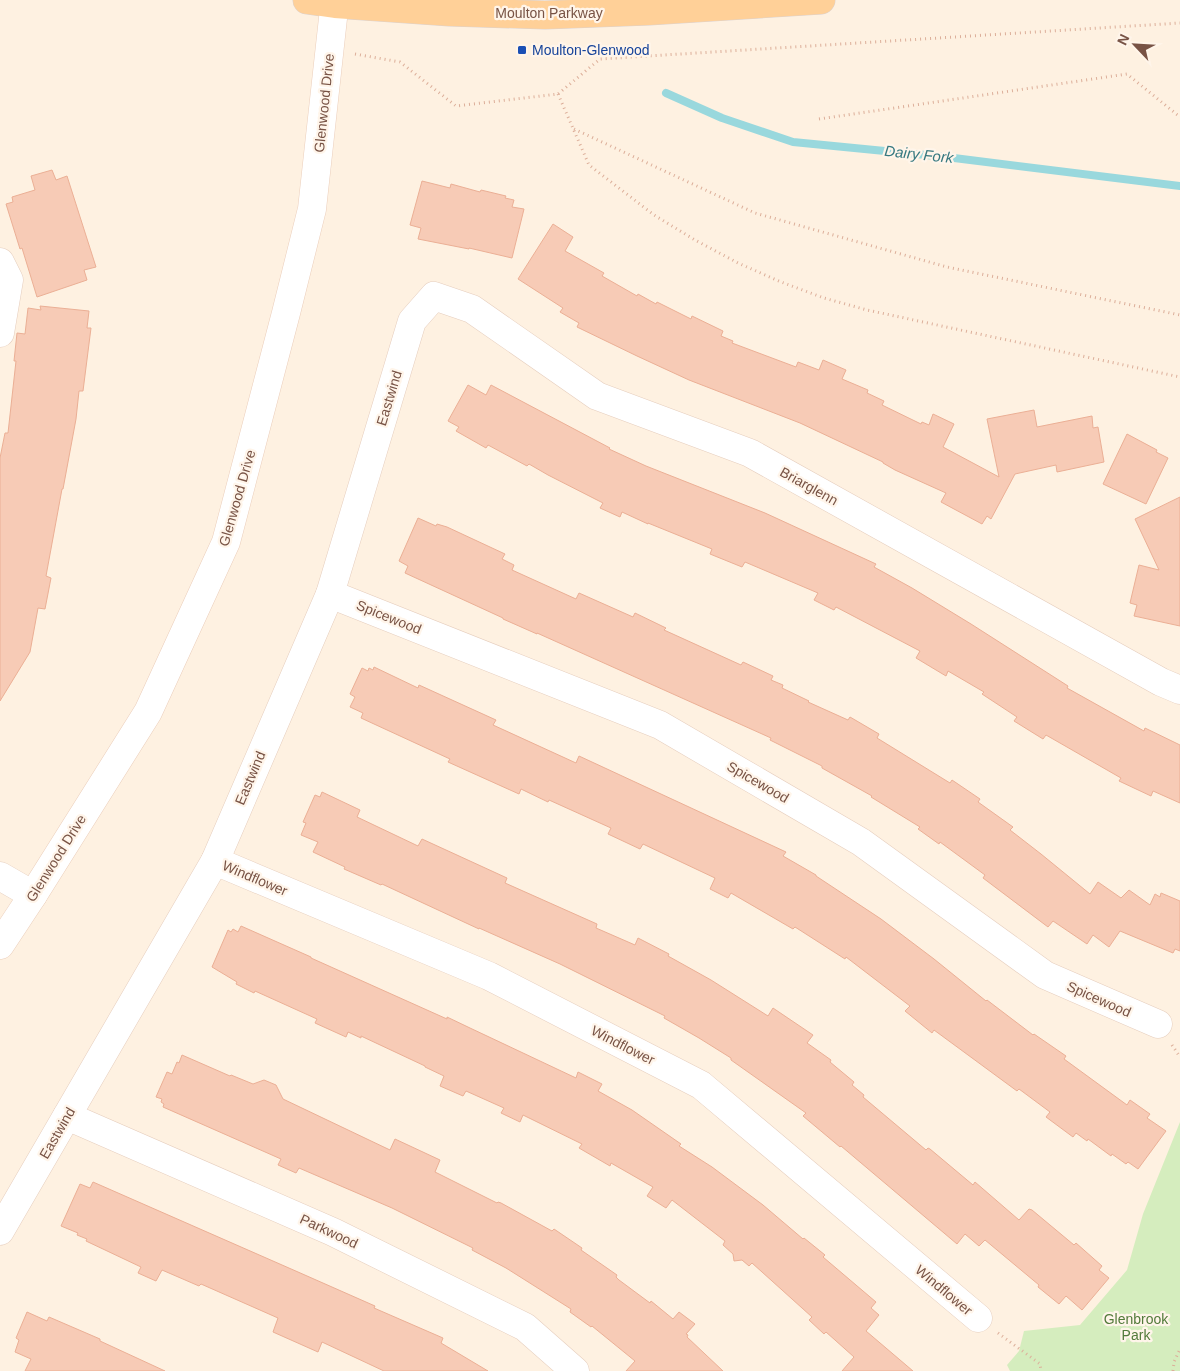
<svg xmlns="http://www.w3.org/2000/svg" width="1180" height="1371" viewBox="0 0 1180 1371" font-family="Arial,sans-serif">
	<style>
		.green { fill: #d5edbe }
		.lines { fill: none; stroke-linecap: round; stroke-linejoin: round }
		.stream { stroke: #99d8dd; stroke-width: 8 }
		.building { fill: #f7cbb6; stroke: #ebaf95 }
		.street-casing { stroke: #e6cebe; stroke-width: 29 }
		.secondary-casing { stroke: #ebcebb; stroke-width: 29 }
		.primary-casing { stroke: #dcd2cf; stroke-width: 29 }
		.path { stroke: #dcae99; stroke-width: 3; stroke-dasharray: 1 4; stroke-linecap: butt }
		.street { stroke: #fff; stroke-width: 28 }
		.secondary { stroke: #fff; stroke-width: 28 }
		.primary { stroke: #ffd098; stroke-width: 28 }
		.transit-dot { fill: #1a4fb4; stroke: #fff5ea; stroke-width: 2 }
		.labels { text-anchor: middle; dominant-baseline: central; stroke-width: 4.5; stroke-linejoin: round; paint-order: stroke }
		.street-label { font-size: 14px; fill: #785345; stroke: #fff5ea }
		.transit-label { font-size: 14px; fill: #164399; stroke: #fff5ea; text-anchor: start }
		.park-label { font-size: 14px; fill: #527a3a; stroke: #fff5ea }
		.water-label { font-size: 15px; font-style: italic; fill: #377980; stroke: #fff5ea }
	</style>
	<rect width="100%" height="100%" fill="#fef1e1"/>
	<polygon class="green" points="1180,1122 1180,1371 1010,1371 1007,1365 1019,1351 1024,1331 1080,1325 1127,1270 1143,1214"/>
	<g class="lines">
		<polyline class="stream" points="666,93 722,118 793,142 946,157 1180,186"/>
	</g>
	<g class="building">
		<polygon points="52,170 56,180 67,176 96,267 84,270 87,280 37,297 22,248 20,249 6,204 13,202 12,197 35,190 31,176"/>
		<polygon points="422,181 450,188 451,184 480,192 481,190 506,196 505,198 514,200 512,207 524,209 512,258 469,248 469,249 418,239 421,228 410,225"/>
		<polygon points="553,224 573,237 565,251 604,273 602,276 637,296 638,294 656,304 657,302 691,319 692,316 723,331 721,336 733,341 732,343 796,367 798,362 819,370 823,360 846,370 842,379 868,390 867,393 884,401 882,405 921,424 922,422 929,425 933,414 954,424 943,447 999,477 987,419 1034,410 1037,427 1092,416 1093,428 1098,427 1104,462 1057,472 1056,465 1015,474 991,519 987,516 982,524 941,502 946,493 895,470 883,463 883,462 800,423 689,380 637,356 577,327 579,323 560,312 563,308 518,279"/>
		<polygon points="40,306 89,311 87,328 91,328 83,391 79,391 76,419 63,489 62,489 46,576 51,578 45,609 38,608 30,652 0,701 0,458 5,433 8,433 16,361 14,361 17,333 25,334 28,308 41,310"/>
		<polygon points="468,385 486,395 491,385 610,448 609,449 646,466 765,513 876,564 874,567 912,588 971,624 1068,686 1067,688 1144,731 1145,728 1180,745 1180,803 1153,791 1151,796 1119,781 1121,778 1046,735 1043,739 1014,721 1017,717 982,694 984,692 948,671 946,676 916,658 920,651 836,607 834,610 814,600 818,593 745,562 742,567 710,554 712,549 648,523 648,524 622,512 620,517 600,508 603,503 548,475 529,464 527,466 488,445 486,448 456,431 459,427 448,421"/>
		<polygon points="1127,434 1157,450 1156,452 1168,458 1146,504 1103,484"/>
		<polygon points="1180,497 1180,626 1134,616 1137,605 1130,603 1139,565 1159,570 1135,519"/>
		<polygon points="418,518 436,526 437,524 447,527 505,554 502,559 514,565 512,570 576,599 579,593 633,617 635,613 666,628 664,630 741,665 743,662 773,676 771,680 783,685 782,688 809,701 808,702 848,720 850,717 879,734 877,738 950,783 952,780 980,799 978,802 1013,827 1010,830 1041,854 1090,894 1098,882 1121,898 1129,890 1150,905 1155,894 1160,897 1161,893 1180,901 1180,951 1175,949 1173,953 1120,931 1109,947 1093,935 1087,944 1053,921 1048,927 983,878 985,875 940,842 939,844 918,829 920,827 871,797 872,796 822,768 822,766 770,740 771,738 537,633 537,634 503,619 503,618 405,573 408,566 399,561"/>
		<polygon points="374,667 418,688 419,685 496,720 493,725 576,763 579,756 786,852 783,856 816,875 816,876 881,919 934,959 986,1001 987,1000 1033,1035 1034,1034 1066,1056 1064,1059 1127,1105 1130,1100 1150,1114 1147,1118 1166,1131 1138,1169 1128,1162 1126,1164 1112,1154 1111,1156 1088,1139 1087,1141 1076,1133 1073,1137 1046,1117 1050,1112 1019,1089 1017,1091 934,1030 932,1033 905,1011 910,1006 846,957 845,959 795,927 793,929 731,893 728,898 710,889 715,878 643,844 640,849 608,834 611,828 549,800 548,802 521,789 519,794 448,762 450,759 361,718 363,713 350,707 355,697 350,694 362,668 368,671 369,668 373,670"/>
		<polygon points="322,792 360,810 357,817 418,846 422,839 507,878 505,883 597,924 596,928 635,945 638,938 669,954 668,956 711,980 768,1016 773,1008 813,1035 807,1043 831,1060 830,1062 854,1082 852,1085 864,1095 863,1097 926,1150 928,1148 930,1149 973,1185 975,1182 1019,1220 1029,1209 1032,1210 1074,1245 1076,1243 1102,1266 1099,1270 1109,1278 1082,1310 1066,1296 1059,1304 1038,1287 1039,1285 985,1240 979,1246 965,1234 957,1244 841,1146 840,1147 803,1116 806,1113 731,1060 731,1058 699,1038 664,1018 665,1016 560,964 479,928 479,929 382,884 381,885 344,869 345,867 313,852 318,842 301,835 306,823 303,822 315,795 320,797"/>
		<polygon points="241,926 311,957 311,958 447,1019 447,1017 470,1028 576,1078 578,1072 602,1084 598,1091 632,1110 681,1144 679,1146 712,1167 763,1205 803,1239 804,1238 825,1255 823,1257 876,1302 871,1308 879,1315 866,1331 913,1371 842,1371 854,1357 826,1332 824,1334 809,1320 812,1317 752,1263 749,1266 742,1260 734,1261 733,1254 723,1245 725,1241 672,1200 666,1208 647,1196 653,1187 611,1163 610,1166 579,1148 582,1144 523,1115 520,1122 501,1113 504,1108 466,1091 463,1096 440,1086 444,1076 425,1067 425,1066 361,1036 361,1038 348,1032 346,1037 315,1023 317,1019 255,991 254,993 236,984 237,982 212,967 228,930 231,932 233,929 238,932"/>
		<polygon points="182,1055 230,1076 231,1075 253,1084 264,1080 276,1085 283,1099 390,1150 395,1139 440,1160 435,1172 497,1203 498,1202 501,1203 552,1231 554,1229 582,1248 581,1250 617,1275 616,1277 619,1280 650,1303 651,1301 673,1319 679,1312 695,1324 686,1334 688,1335 687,1337 723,1371 626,1371 635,1361 592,1326 591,1327 570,1312 571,1309 506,1268 472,1250 473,1248 392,1208 299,1168 296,1173 278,1165 281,1159 163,1107 164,1104 161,1102 162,1099 156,1097 167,1072 172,1074 177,1062 179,1063"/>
		<polygon points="93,1182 298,1272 375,1306 374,1308 443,1338 441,1343 488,1371 384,1371 322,1342 318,1352 273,1332 278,1318 201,1284 199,1286 162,1270 156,1281 138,1273 141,1267 86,1241 87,1239 77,1235 78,1233 61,1226 80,1184 90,1188"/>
		<polygon points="27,1312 47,1321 49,1317 100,1339 100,1341 165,1371 25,1371 31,1359 15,1352 19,1340 16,1338"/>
	</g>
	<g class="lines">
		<defs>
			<g id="street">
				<polyline points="0,262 9,280 0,333"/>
				<polyline points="330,594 660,725 861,842 1045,975 1158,1024"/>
				<polyline points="215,861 489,976 701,1085 978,1318"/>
				<polyline points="0,876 33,895"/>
				<polyline points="67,1116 333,1232 525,1327 575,1371"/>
				<polyline points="0,1231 215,861 330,594 412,321 434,296 472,309 597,396 750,453 1161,682 1180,690"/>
			</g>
			<polyline id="secondary" points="0,945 33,895 148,712 226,542 286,313 312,209 335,0"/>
			<polyline id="primary" points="307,0 335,4 450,12 545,15 649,11 821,0"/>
		</defs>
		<use href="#street" class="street-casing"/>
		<use href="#secondary" class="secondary-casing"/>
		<use href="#primary" class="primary-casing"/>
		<g class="path">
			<polyline points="355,54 400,62 456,106 558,94 600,59 1180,23"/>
			<polyline points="558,94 589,165 654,215 695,240 738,263 781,282 824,298 867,310 1180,377"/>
			<polyline points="819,119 1127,74 1180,117"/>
			<polyline points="574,129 755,213 947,267 1180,315"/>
			<polyline points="1172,1045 1180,1057"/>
			<polyline points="998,1333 1040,1364 1041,1371"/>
			<polyline points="1173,1371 1174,1362 1180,1349"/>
		</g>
		<use href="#street" class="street"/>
		<use href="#secondary" class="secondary"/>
		<use href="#primary" class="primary"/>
	</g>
	<rect class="transit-dot" x="517" y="45" width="10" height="10" rx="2.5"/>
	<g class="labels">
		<g class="street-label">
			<text x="549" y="13">Moulton Parkway</text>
			<text transform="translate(324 103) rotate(-84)">Glenwood Drive</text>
			<text transform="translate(389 398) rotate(-73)">Eastwind</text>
			<text transform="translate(809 486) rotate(29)">Briarglenn</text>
			<text transform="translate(237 498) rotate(-74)">Glenwood Drive</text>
			<text transform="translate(389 617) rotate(22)">Spicewood</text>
			<text transform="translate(250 778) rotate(-67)">Eastwind</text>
			<text transform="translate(758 782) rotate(30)">Spicewood</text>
			<text transform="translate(56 858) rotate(-58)">Glenwood Drive</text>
			<text transform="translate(255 878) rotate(23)">Windflower</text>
			<text transform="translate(1099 999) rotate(24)">Spicewood</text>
			<text transform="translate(623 1045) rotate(27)">Windflower</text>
			<text transform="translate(57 1133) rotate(-60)">Eastwind</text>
			<text transform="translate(329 1231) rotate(25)">Parkwood</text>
			<text transform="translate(944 1290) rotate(40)">Windflower</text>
		</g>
		<g class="transit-label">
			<text x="532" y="50">Moulton-Glenwood</text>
		</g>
		<g class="park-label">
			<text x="1136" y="1319">Glenbrook<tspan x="1136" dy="16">Park</tspan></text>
		</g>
		<g class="water-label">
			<text transform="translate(919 154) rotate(6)">Dairy Fork</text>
		</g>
	</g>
	<g transform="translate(1135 45) rotate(295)" stroke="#fff5ea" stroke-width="4" paint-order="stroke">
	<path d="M0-4L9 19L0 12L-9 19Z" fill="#785345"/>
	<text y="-8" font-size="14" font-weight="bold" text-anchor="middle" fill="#785345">N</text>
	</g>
</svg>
